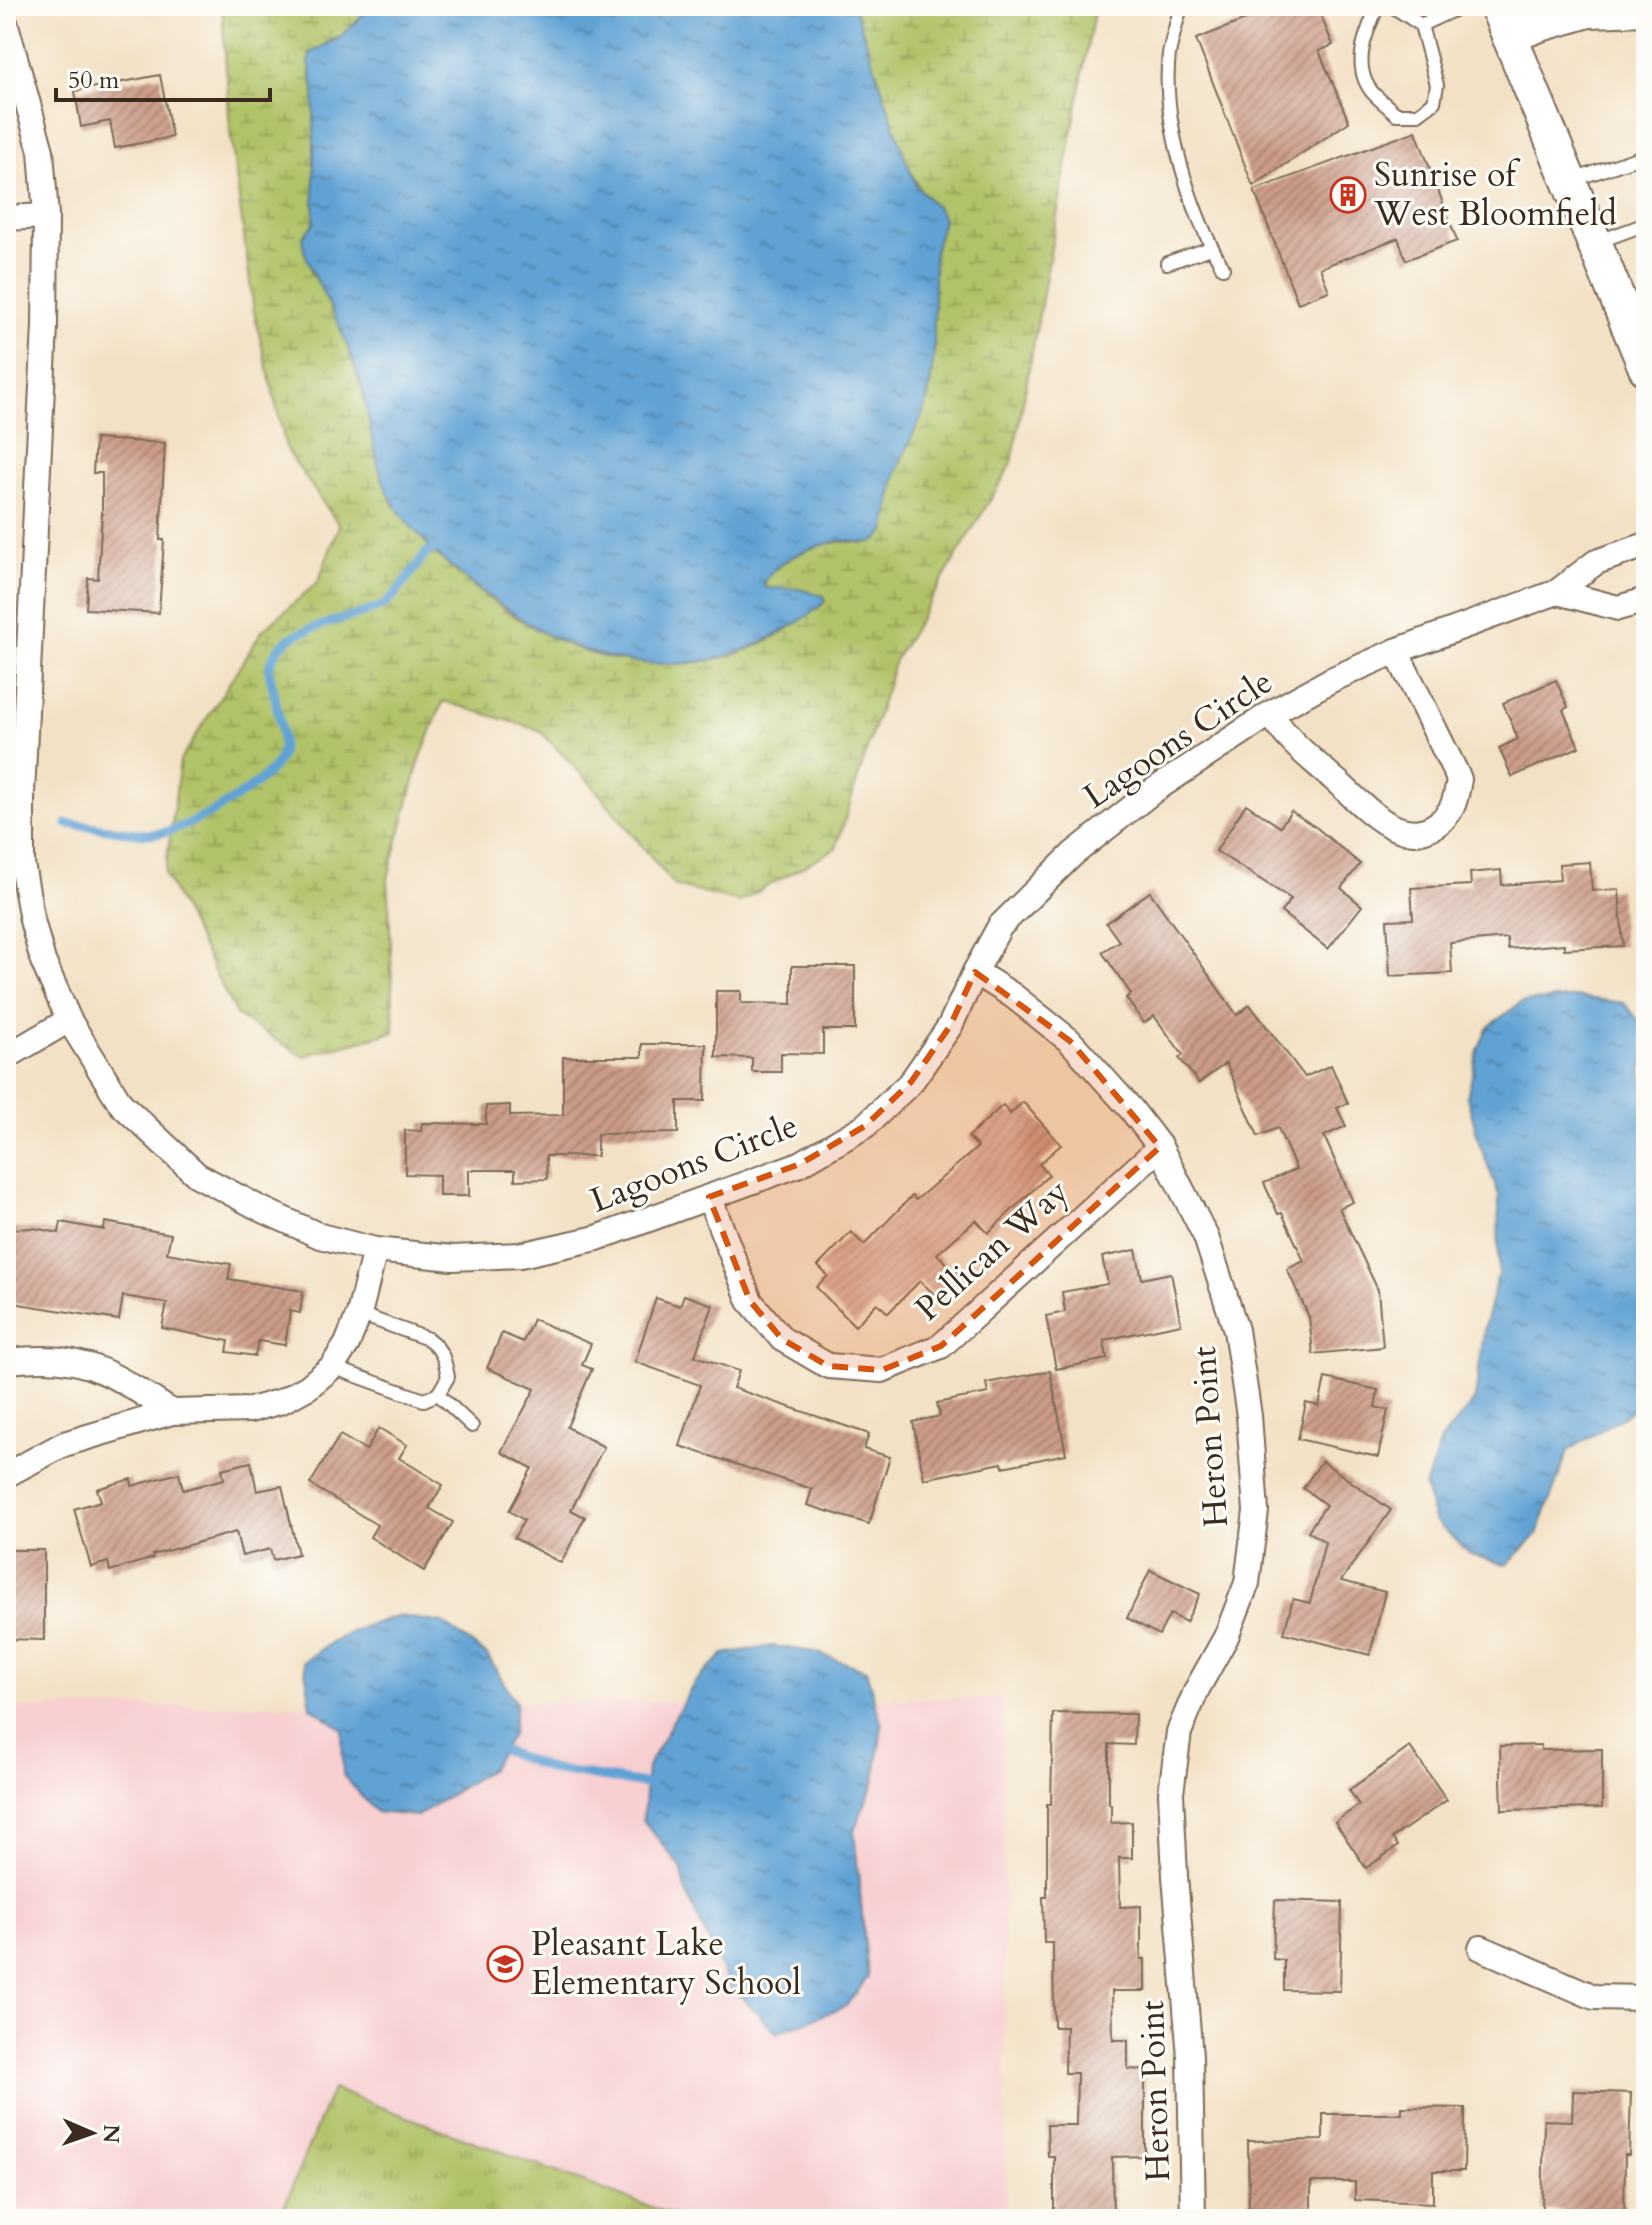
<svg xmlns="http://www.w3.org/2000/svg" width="1652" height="2225" viewBox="0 0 1652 2225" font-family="Cardo,serif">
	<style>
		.built { fill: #f7cfd1 }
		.grass { fill: url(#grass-tufts); stroke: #767642; stroke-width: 2 }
		.wetland { fill: url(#wetland-marsh); stroke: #767642; stroke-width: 2 }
		.water { fill: url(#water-ripples); stroke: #4e6679; stroke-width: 2 }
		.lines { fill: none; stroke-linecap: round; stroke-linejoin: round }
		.stream { stroke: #60a2d4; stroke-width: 9 }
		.building { fill: url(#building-hatch) }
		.lane-casing { stroke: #7b6a58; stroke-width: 16 }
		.street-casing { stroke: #7b6a58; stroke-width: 28 }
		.secondary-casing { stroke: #7b6a58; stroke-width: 38 }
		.lane { stroke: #fff; stroke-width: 12 }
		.street { stroke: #fff; stroke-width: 24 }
		.secondary { stroke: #fff; stroke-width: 34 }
		.marked { fill: #d7540e; fill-opacity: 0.2; stroke: #d7540e; stroke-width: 6; stroke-dasharray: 16 10; stroke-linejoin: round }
		.labels { text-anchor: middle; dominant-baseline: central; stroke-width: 6; stroke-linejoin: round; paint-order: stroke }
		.poi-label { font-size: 34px; fill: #3b2a1e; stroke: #fdfcf7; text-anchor: start }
		.street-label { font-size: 34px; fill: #3b2a1e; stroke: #fdfcf7 }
	</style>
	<defs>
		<pattern id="grass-tufts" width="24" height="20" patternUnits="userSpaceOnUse" patternTransform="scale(2)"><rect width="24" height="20" fill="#b1c367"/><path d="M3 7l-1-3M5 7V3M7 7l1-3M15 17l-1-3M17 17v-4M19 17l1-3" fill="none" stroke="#919f54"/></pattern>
		<pattern id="wetland-marsh" width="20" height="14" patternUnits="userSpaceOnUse" patternTransform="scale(2)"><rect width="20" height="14" fill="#b1c367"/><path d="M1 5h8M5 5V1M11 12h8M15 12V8" fill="none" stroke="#919f54"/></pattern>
		<pattern id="water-ripples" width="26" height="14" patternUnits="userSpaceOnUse" patternTransform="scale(2)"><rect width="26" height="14" fill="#60a2d4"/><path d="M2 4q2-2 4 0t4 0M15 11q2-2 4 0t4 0" fill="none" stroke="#5084ab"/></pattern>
		<pattern id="building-hatch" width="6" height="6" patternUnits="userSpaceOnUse" patternTransform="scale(2)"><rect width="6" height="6" fill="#cc9c89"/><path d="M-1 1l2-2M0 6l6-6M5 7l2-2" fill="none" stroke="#a77f6f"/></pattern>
	</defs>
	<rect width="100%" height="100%" fill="#fdfcf7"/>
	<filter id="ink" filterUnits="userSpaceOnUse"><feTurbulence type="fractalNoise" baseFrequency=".0125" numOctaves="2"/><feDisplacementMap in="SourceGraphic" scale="16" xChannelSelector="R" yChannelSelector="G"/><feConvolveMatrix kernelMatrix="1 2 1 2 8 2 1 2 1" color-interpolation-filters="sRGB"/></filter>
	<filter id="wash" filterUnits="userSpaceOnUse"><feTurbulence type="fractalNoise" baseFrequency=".006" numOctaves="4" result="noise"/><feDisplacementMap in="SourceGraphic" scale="32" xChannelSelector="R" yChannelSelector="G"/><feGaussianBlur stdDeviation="1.8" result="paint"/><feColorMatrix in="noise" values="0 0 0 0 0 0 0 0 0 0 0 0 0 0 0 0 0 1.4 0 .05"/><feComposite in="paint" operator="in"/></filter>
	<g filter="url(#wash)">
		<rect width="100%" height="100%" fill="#f3e1c5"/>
		<polygon class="built" points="1003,1698 1006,2219 6,2219 6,1708"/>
		<polygon class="grass" points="332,2089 683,2219 279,2219"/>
		<path class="wetland" d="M222 6H368L364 14 339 38 327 42 309 62 314 89V224L303 236C306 248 309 260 312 272 316 281 322 289 327 298 340 326 351 354 360 383 373 423 372 475 399 510 445 572 527 637 603 657 628 663 651 663 676 662 696 661 716 661 736 654 767 645 794 625 820 606L799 589 767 588 764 585C772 560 815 545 839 542 847 541 857 544 865 542 872 541 880 533 886 528 888 510 890 491 896 473 906 441 926 414 931 380 936 340 925 258 941 226 930 205 916 186 907 163L854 6H1095L1012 463 895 660 836 848 739 902 675 886 592 785 539 730 443 701 419 762 388 878 394 1032 303 1056 237 1016 165 874 180 761 262 631 318 582 339 525 287 451 254 312 230 131Z"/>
		<g class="water">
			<path d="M368 6H854L907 163 916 185 940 212 943 219 934 252V355L930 385 924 411 896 472 886 528C883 535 880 540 873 542 863 544 851 540 841 541 816 544 773 560 764 585L767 588 799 589 824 596 825 601C810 617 789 628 770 638 701 676 620 670 550 636 534 629 519 617 504 607 464 580 426 548 398 510 374 476 372 427 362 388 357 371 350 354 344 337 338 318 298 253 303 238 305 233 311 228 314 224V89L309 62 310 53 339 38 364 14Z"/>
			<polygon points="1578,997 1624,1003 1646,1029 1646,1061 1641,1069 1646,1098 1646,1402 1568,1451 1537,1535 1507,1565 1470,1554 1434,1520 1425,1487 1441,1441 1475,1399 1485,1325 1498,1274 1499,1195 1480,1145 1467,1097 1478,1050 1487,1028 1522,1002"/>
			<path d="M399 1616 443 1623 487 1655 516 1703 512 1735 490 1769 417 1816 376 1812 343 1775 342 1729 311 1707 304 1662C338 1635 358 1627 399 1616Z"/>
			<polygon points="773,1646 815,1652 866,1670 882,1726 875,1780 854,1830 868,1977 846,2006 777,2033 729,1985 684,1888 682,1869 643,1820 647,1767 694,1683 724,1654"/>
		</g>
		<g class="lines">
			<g class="stream">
				<path d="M67 824C96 825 124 834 153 834 182 834 272 783 281 755 286 738 273 690 269 670 276 628 332 624 366 612 371 610 379 608 384 605 397 595 417 565 428 551L433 550"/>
				<polyline points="502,1750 550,1769 645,1784"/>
			</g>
		</g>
		<g id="blocks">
			<g class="building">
				<polygon points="1282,6 1317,6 1333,45 1319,51 1349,122 1253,186 1196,39"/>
				<polygon points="160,75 172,137 115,148 110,121 81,127 75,91"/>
				<polygon points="1416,131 1457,241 1406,260 1398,238 1320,268 1329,291 1298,303 1254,190"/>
				<polygon points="95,439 165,443 160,540 164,540 159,613 86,609 88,578 98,579 102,513 102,473 93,473"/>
				<polygon points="1556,680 1568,707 1563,710 1579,747 1512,777 1499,748 1518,739 1503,703"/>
				<polygon points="1246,804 1280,827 1291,811 1317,828 1360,864 1341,888 1362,906 1328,949 1281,912 1291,899 1216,851"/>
				<polygon points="1590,862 1592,891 1619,889 1623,946 1564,949 1564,944 1508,949 1507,938 1450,943 1452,973 1390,976 1387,920 1413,919 1411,888 1471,885 1470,873 1501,870 1502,885 1560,880 1559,864"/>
				<polygon points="1150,892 1237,1015 1250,1005 1305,1077 1331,1065 1348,1103 1337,1108 1346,1126 1324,1136 1353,1202 1339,1208 1378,1290 1383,1347 1313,1354 1309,1317 1287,1269 1304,1261 1282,1213 1278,1214 1264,1183 1296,1169 1278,1128 1258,1136 1226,1063 1199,1083 1179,1058 1183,1055 1154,1016 1144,1023 1126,998 1131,994 1102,952 1119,941 1106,923"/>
				<polygon points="792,966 855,966 855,1030 823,1030 823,1054 781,1053 781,1072 752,1072 752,1058 716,1057 716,991 741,991 741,1003 792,1004"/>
				<polygon points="642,1044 706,1044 705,1101 678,1101 678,1133 597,1134 597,1156 546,1156 547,1179 515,1180 515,1170 469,1170 469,1196 439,1196 439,1175 405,1174 405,1130 421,1131 422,1123 486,1124 486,1106 510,1105 510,1116 563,1115 563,1057 642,1057"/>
				<polygon points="1023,1102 1061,1145 1039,1164 1049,1175 988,1233 976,1220 937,1254 958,1274 936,1296 920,1281 888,1313 877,1303 855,1326 816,1287 828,1276 818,1266 851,1232 864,1245 912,1196 916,1200 978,1147 968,1137 1003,1105 1010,1114"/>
				<polygon points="61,1222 104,1230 105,1222 171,1234 167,1253 231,1264 228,1279 303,1291 300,1313 290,1311 285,1345 258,1341 255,1356 227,1352 229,1341 162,1328 167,1303 123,1296 119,1320 6,1302 6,1229 34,1228 59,1233"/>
				<polygon points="1136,1250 1142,1279 1171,1273 1181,1324 1104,1340 1107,1359 1056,1369 1046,1316 1065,1312 1062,1292 1108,1284 1102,1257"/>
				<polygon points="684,1295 713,1305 695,1356 739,1371 733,1388 869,1434 864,1449 890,1457 869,1524 807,1505 812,1489 680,1446 700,1385 635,1362 656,1298 680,1306"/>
				<polygon points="533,1319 591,1344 582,1365 592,1369 567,1427 604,1447 571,1510 585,1517 561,1563 514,1538 524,1520 509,1511 532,1468 501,1452 535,1389 487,1368 502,1333 523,1342"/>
				<polygon points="1050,1371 1066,1454 1003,1467 1002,1463 924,1479 913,1422 940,1416 937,1403 988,1393 986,1383"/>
				<polygon points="1325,1378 1378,1390 1375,1407 1388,1410 1378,1457 1298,1439 1306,1403 1319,1406"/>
				<polygon points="379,1428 407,1445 399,1458 443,1485 429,1508 453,1522 424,1571 370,1537 377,1525 310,1484 340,1435 366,1450"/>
				<polygon points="1322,1461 1391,1510 1341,1581 1385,1592 1370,1655 1284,1633 1293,1599 1310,1603 1325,1542 1308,1531 1326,1505 1303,1488"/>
				<polygon points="251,1462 257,1491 282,1486 298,1554 273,1560 270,1549 242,1556 236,1532 152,1555 153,1558 110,1571 108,1562 91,1567 74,1509 101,1501 97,1489 131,1479 132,1486 179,1473 183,1490 224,1479 222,1469"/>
				<polygon points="11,1550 44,1550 44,1640 6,1639 6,1583 11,1583"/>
				<polygon points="1150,1570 1200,1594 1186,1622 1170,1614 1159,1635 1127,1618"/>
				<polygon points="1053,1713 1135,1714 1134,1745 1109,1744 1109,1804 1111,1804 1111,1823 1132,1822 1132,1858 1119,1858 1120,1907 1141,1906 1141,1959 1145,1959 1145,1991 1112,1991 1113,2040 1128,2040 1128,2069 1145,2070 1145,2156 1112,2157 1113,2219 1054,2219 1054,2156 1048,2156 1047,2125 1076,2125 1077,2073 1065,2073 1066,2027 1054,2027 1053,1943 1044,1943 1043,1897 1047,1897 1047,1804 1051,1804"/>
				<polygon points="1541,1745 1541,1750 1602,1749 1602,1808 1502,1810 1500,1746"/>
				<polygon points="1410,1747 1447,1800 1392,1838 1398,1846 1366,1868 1335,1822 1359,1805 1349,1790"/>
				<polygon points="1275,1900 1342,1902 1340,1991 1284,1990 1284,1960 1273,1959"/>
				<polygon points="1573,2091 1631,2093 1629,2155 1625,2155 1624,2219 1561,2219 1561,2211 1542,2211 1544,2120 1572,2121"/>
				<polygon points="1402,2107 1465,2108 1464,2171 1433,2171 1433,2203 1355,2200 1355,2182 1311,2182 1311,2215 1282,2215 1282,2219 1249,2219 1248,2141 1323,2140 1323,2114 1402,2114"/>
			</g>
		</g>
	</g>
	<g filter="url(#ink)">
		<use href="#blocks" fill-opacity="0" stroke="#7b6a58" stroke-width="2"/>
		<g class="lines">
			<defs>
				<g id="lane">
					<path d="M1181 6C1177 22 1172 38 1169 54 1161 119 1190 211 1223 268"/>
					<path d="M1378 6C1366 32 1351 66 1372 92 1379 100 1389 107 1396 114H1418L1434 102 1437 85 1421 25"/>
					<polyline points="1392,6 1421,25 1462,6"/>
					<polyline points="1573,180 1646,155"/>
					<polyline points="1597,242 1646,224"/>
					<polyline points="1167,263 1211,248"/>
					<path d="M332 1367 424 1400 438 1394 448 1377C445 1361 443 1350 428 1339L359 1314"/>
					<polyline points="438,1394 472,1426"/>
				</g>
				<g id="street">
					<polyline points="6,25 41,151 46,216 45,326 22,793 22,864 32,920 43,961 69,1020 121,1104 197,1175 261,1209 320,1236 375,1250 453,1258 520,1255 597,1238 800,1164 865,1126 911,1082 950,1026 975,972 1000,926 1073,854 1153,791 1271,713 1331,680 1396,651 1557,592 1596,562 1646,545"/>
					<polyline points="6,218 46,216"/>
					<polyline points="1557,592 1618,608 1646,600"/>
					<path d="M1271 713C1286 741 1312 759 1335 780 1362 803 1397 848 1434 826 1453 815 1456 799 1459 779L1396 651"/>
					<polyline points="975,972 1012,995 1070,1041 1131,1109 1160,1147 1206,1237 1236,1330 1249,1416 1256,1511 1247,1583 1226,1637 1197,1689 1179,1732 1171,1793 1175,1876 1190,2057 1193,2219"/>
					<polyline points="6,1057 69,1020"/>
					<polyline points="709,1197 750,1301 782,1339 828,1366 882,1370 941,1346 1160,1147"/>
					<path d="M6 1362C19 1359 31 1359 44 1359 97 1359 129 1385 172 1412"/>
					<polyline points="6,1475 64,1444 172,1412 250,1410 282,1401 308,1387 332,1367 347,1344 359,1314 375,1250"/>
					<polyline points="1481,1948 1594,1997 1646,1998"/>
				</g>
				<g id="secondary">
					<polyline points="1497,6 1646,368"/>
					<polyline points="1509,36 1537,25 1589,10 1646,8"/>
				</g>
			</defs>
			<use href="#lane" class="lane-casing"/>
			<use href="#street" class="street-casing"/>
			<use href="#secondary" class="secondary-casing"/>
			<use href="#lane" class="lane"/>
			<use href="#street" class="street"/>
			<use href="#secondary" class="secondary"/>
		</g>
	</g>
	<path class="marked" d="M975 972 1070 1041 1160 1147 941 1346 882 1370 828 1366 782 1339 750 1301 709 1197 800 1164 865 1126 911 1082 950 1026Z"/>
	<defs>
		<symbol id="building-ring" viewBox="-11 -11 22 22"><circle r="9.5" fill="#fdfcf7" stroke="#c8321e" stroke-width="1.5"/><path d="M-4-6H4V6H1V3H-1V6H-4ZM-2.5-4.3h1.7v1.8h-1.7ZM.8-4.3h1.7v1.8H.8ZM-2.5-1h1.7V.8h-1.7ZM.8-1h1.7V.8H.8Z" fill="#c8321e"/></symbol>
		<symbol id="school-ring" viewBox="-11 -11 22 22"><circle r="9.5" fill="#fdfcf7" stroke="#c8321e" stroke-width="1.5"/><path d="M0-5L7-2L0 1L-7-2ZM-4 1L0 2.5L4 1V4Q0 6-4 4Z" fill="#c8321e"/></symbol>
	</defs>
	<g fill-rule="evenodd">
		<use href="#building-ring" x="1328" y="175" width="40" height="40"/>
		<use href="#school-ring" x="485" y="1944" width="40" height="40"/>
	</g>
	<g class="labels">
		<g class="poi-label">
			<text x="1374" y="175">Sunrise of<tspan x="1374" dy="39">West Bloomfield</tspan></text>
			<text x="531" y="1944">Pleasant Lake<tspan x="531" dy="39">Elementary School</tspan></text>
		</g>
		<g class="street-label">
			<text transform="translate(1178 739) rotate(-34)">Lagoons Circle</text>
			<text transform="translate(694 1163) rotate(-21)">Lagoons Circle</text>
			<text transform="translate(992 1250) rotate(-42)">Pellican Way</text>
			<text transform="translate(1210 1437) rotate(-94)">Heron Point</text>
			<text transform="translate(1155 2091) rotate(-92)">Heron Point</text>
		</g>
	</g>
	<rect width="1652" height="2225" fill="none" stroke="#fdfcf7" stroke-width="32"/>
	<g transform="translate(92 2133) rotate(92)" stroke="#fdfcf7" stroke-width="6" paint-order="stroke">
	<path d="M0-6L14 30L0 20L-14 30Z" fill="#3b2a1e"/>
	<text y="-12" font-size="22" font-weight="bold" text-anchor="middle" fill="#3b2a1e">N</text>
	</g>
	<path d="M56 88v12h214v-12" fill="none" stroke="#3b2a1e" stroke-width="4"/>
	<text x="68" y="88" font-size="24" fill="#3b2a1e" stroke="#fdfcf7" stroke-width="6" paint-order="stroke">50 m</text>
</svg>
